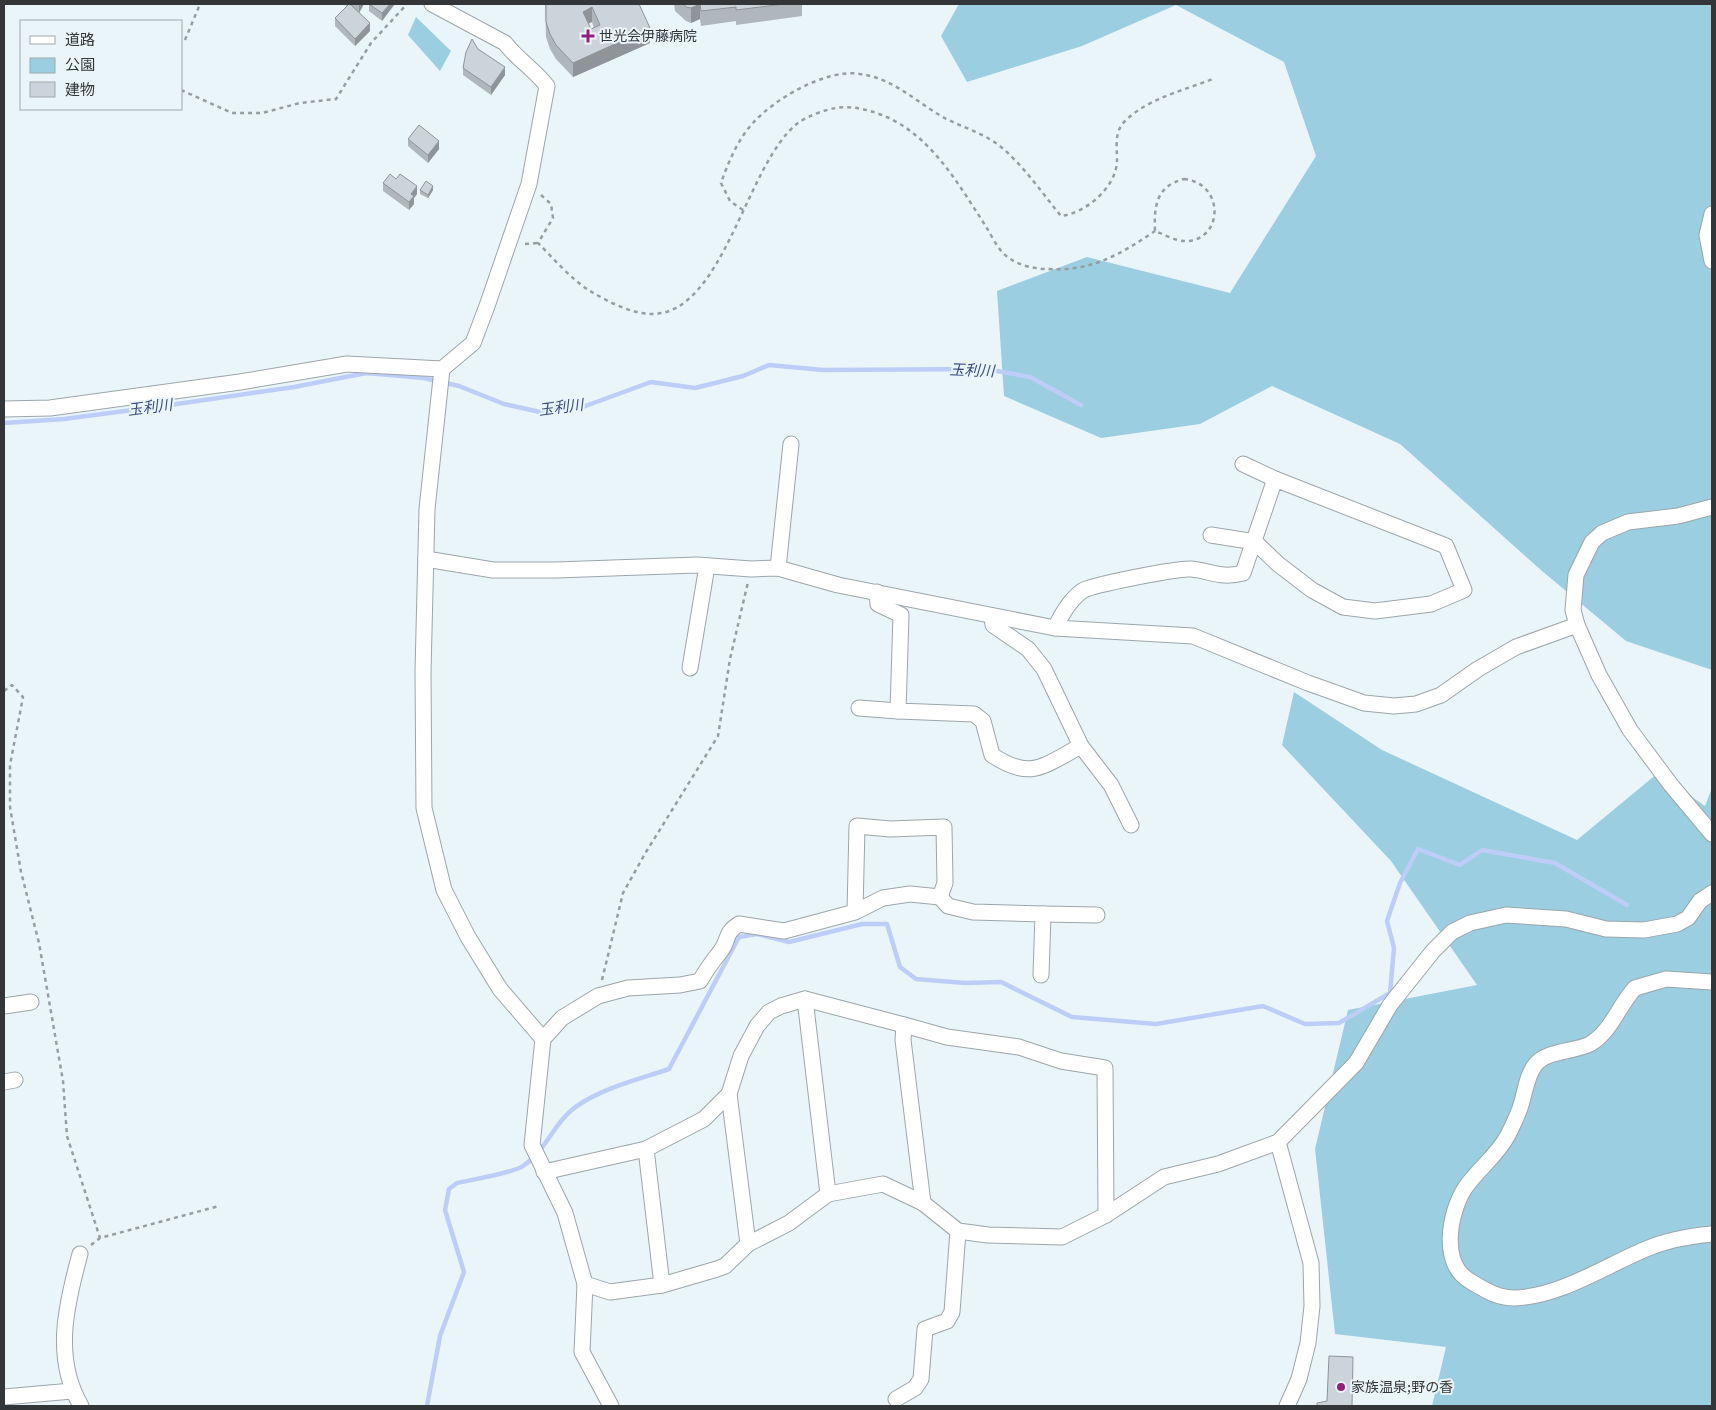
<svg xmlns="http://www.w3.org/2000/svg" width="1716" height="1410" viewBox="0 0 1716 1410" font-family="'Source Serif 4','Noto Sans JP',serif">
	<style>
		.green { fill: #9bcee1 }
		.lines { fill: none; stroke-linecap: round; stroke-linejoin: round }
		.stream { stroke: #bdcdf7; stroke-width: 4.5 }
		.minor-casing { stroke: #9ca6aa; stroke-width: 17 }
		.path { stroke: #969ea1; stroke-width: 2.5; stroke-dasharray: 4 4; stroke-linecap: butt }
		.minor { stroke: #fff; stroke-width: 15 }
		.wall { fill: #afb6bc; fill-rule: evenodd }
		.shaded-wall { fill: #8f9499 }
		.building { fill: #ccd4db; stroke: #8f9499; fill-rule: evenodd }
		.poi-dot { fill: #931f7d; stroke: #eaf5f9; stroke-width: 2 }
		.labels { text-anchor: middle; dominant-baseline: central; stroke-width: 4; stroke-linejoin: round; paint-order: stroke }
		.poi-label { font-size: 14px; fill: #323638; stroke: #eaf5f9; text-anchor: start }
		.water-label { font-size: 15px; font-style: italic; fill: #38497f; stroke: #eaf5f9 }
	</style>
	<rect width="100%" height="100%" fill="#eaf5f9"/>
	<g class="green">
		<polygon points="959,4 1712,4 1712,670 1626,641 1542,571 1400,444 1272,386 1200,424 1101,438 1004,396 997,291 1087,257 1230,293 1316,156 1284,62 1176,5 1082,46 967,82 941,36"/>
		<polygon points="416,17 451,51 440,71 408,35"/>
		<polygon points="1294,692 1382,750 1577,840 1658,773 1705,806 1712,788 1712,1406 1432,1406 1446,1347 1335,1334 1315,1149 1348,1010 1477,985 1391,861 1282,745"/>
	</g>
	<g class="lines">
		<g class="stream">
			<polyline points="4,423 64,419 163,406 294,387 366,373 424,378 459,386 504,404 540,412 580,408 651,382 695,388 743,376 769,365 823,370 986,369 1030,377 1081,405"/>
			<path d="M427 1406 440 1336 464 1272 445 1210 449 1189 457 1183C471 1180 513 1173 523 1166 547 1150 555 1119 580 1104 606 1087 640 1079 669 1069L739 937 757 934 789 942 862 924H887L900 967 916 979 965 983 1001 982 1072 1017 1156 1024 1263 1006 1305 1024 1339 1023 1390 993 1394 948 1387 921 1400 883 1418 849 1460 865 1482 850 1555 863 1627 905"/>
		</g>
		<defs>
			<g id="minor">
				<polyline points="1712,214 1707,235 1712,261"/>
				<polyline points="442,369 427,509 423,672 424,808 444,890 468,937 500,989 543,1039"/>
				<path d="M4 409 50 408 240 382 347 364 442 369 473 343 487 306 529 184 547 86C535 70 517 59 505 43L432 4"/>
				<polyline points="1243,464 1275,479"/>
				<polyline points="1712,507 1678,516 1628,522 1602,533 1592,542 1576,575 1573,610 1577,625 1599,675 1630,730 1671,785 1712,834"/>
				<polyline points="426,559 493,570 556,570 697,565 751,569 778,568 838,585 1055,628 1193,636 1308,683 1364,703 1394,706 1416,704 1441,695 1478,669 1516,647 1577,625"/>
				<polyline points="778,568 791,444"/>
				<path d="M877 592 878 604 901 615 898 711 974 714 983 721 992 755C1031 781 1043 766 1081 746L1044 669 1028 649 993 625 992 616"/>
				<path d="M1055 628C1062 614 1069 601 1082 591 1091 585 1178 568 1191 569 1212 571 1220 579 1243 573L1275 479 1446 546 1464 590 1431 604 1375 611 1343 607 1312 590 1278 564 1255 542 1211 535"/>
				<polyline points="690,668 707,566"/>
				<polyline points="859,708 898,711"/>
				<polyline points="1081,746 1111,785 1131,825"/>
				<polyline points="940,897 948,906 973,912 1043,914 1041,975"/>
				<polyline points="1043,914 1097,915"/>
				<path d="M1712 982 1666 979 1635 988C1619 1005 1611 1032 1590 1044 1575 1052 1546 1050 1535 1065 1526 1077 1525 1094 1520 1108 1517 1117 1512 1127 1508 1135 1497 1156 1478 1169 1465 1188 1449 1213 1440 1264 1470 1281 1485 1290 1497 1298 1515 1298 1561 1296 1605 1266 1646 1249 1667 1240 1690 1236 1712 1234"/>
				<polyline points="805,999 828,1194"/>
				<polyline points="4,1006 31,1002"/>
				<polyline points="904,1025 947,1037 1019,1047 1061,1061 1105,1068 1106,1215"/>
				<polyline points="4,1082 15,1080"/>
				<polyline points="729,1094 748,1244"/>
				<polyline points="1278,1142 1311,1263 1312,1306 1308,1343 1299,1379 1287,1406"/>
				<polyline points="646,1149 662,1285"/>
				<polyline points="544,1172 646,1149 704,1119 729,1094 741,1056 757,1026 769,1012 781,1006 805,999 904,1025 903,1040 923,1203"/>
				<path d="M80 1254C66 1305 53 1358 81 1406"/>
				<polyline points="585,1284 610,1292 662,1285 717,1269 725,1266 748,1244 789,1223 828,1194 883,1184 923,1203 958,1231 988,1235 1062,1237 1106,1215 1164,1177 1218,1164 1278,1142 1356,1063 1390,1005 1433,951 1452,932 1470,923 1506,915 1566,919 1606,929 1644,930 1677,924 1688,918 1700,901 1712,893"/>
				<polyline points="4,1397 72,1391"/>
				<polyline points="896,1399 915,1388 921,1379 925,1329 947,1321 952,1312 958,1231"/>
				<path d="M611 1406 582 1352 585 1284 565 1213 532 1145 543 1039 562 1018 598 996 628 988 680 985 700 981C706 970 712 962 720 952 730 940 723 934 739 924L784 931 855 912 883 898 910 894 940 897 945 883 944 827 890 829 857 826 855 912"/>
			</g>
		</defs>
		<use href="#minor" class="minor-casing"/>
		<g class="path">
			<polyline points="185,40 200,4"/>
			<polyline points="181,90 232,113 262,113 300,103 336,99 371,43 407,4"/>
			<path d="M1184 179C1224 183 1224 238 1188 241 1177 242 1165 235 1155 231 1154 206 1156 186 1184 179Z"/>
			<path d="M541 195 551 204 553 218 538 243C553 258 572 280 590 291 607 301 631 314 652 314 724 314 746 163 798 123 808 116 824 110 836 108 854 105 873 111 889 118 933 139 959 185 985 225 992 236 998 251 1009 258 1020 266 1035 269 1048 269 1091 272 1121 254 1155 231"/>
			<path d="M743 210 730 201 721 183C728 163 738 139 753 123 774 99 827 68 860 74 892 78 914 100 941 116 960 127 983 132 1001 147 1024 166 1042 193 1061 216 1086 213 1117 187 1117 160 1117 146 1114 132 1125 121 1148 98 1186 90 1215 78"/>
			<polyline points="525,244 538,243"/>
			<polyline points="4,691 12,685 23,697 10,765 10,807 21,872 39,943 63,1081 67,1136 100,1238"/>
			<polyline points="602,980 623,893 646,852 718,736 730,659 748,582"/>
			<polyline points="91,1245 100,1238 219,1206"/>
		</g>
		<use href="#minor" class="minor"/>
	</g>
	<g class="wall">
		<polygon points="343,4 364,4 359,13 370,31 355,46 335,26 335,18 347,6"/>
		<polygon points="369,4 394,4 394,5 382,21 369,11"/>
		<path d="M545 4H639L650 43 573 77 556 59 550 49 546 37ZM592 22 594 28 591 29 588 24Z"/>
		<polygon points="674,4 802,4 802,16 736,25 736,21 701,26 700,19 691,23 686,21 675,11"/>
		<polygon points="478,49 505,75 491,95 463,75 463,68"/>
		<polygon points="408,139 439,149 428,163 408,146"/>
		<polygon points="383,183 417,194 414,198 414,204 409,210 383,191"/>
		<polygon points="420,190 433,190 428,198 420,194"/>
	</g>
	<g class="shaded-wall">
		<polygon points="360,4 364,4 359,13 359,5"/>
		<polygon points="390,4 394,4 394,5 382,21 382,13"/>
		<polygon points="700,4 700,19 691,23 691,8"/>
		<polygon points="592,7 592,22 583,26 583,12"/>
		<polygon points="370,23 370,31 355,46 355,39"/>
		<polygon points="650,28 650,43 573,77 573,63"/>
		<polygon points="505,67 505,75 491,95 491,87"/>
		<polygon points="439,141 439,149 428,163 428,155"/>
		<polygon points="417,186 417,194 414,198 414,204 409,210 409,202 411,194"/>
		<polygon points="433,186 433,190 428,198 428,195"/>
	</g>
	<g class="building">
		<polygon points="349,4 350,4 370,23 355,39 335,18"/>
		<polygon points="369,4 390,4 382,13"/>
		<path d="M546 4H639L650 28 573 63 556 45 550 34 546 22ZM592 7 600 25 591 29 583 12Z"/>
		<polygon points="683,4 784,4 736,10 736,7 701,11 700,4 691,8 686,7"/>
		<polygon points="472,39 478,49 505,67 491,87 463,68 466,52"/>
		<polygon points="419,125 439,141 428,155 408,139"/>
		<polygon points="390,174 396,179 400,174 417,186 411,194 414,196 409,202 383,183"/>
		<polygon points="426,181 433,186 428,195 420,190"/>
		<polygon points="1329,1356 1353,1357 1352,1406 1317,1406 1317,1403 1327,1401"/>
	</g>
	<g class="poi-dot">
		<path d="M585.5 28.5h5v5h5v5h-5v5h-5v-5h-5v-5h5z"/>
		<circle cx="1341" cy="1387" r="5"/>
	</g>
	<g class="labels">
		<g class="poi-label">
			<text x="599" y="36">世光会伊藤病院</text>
			<text x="1351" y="1387">家族温泉;野の香</text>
		</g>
		<g class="water-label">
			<text transform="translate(972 370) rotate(2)">玉利川</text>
			<text transform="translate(150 407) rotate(-7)">玉利川</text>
			<text transform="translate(561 407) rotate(-7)">玉利川</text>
		</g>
	</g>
	<rect width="1716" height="1410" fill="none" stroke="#323638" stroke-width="10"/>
	<rect x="20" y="20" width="162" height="90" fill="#eaf5f9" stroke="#a0a9ac"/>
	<rect x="30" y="36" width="25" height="8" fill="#ffffff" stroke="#a0a9ac"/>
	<text x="65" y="45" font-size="15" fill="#323638">道路</text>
	<rect x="30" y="58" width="25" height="15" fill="#9bcee1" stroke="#a0a9ac"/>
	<text x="65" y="70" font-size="15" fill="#323638">公園</text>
	<rect x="30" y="82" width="25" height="15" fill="#ccd4db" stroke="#a0a9ac"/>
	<text x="65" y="95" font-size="15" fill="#323638">建物</text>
</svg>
